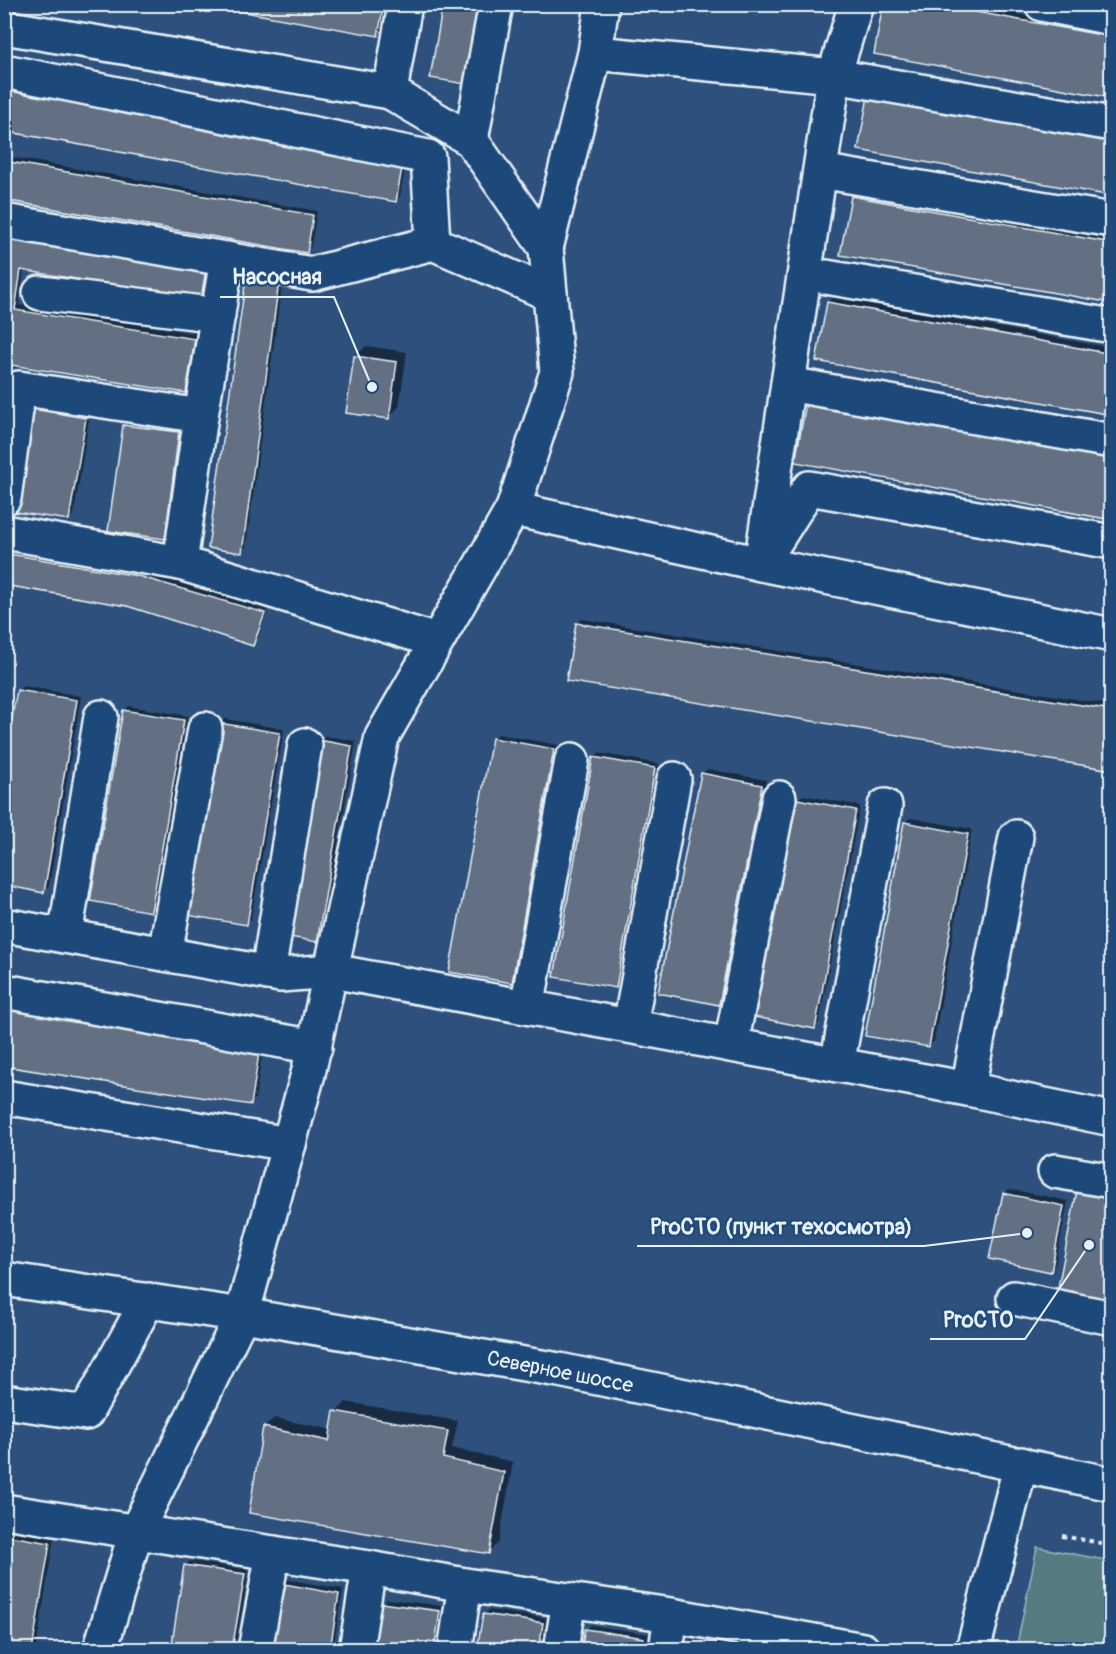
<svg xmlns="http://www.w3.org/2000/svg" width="1116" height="1654" viewBox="0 0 1116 1654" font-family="Pangolin,sans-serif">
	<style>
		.green { fill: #577b81; stroke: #a0b6bc; stroke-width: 1.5 }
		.shadow { fill: #0007 }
		.building { fill: #646f83; stroke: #e8f1f8; stroke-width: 1.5 }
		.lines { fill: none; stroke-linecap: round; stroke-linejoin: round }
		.minor-casing { stroke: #e8f1f8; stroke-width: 38 }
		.major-casing { stroke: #e8f1f8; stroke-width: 38 }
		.path { stroke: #e8f1f8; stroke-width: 4; stroke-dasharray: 4.5 4.5; stroke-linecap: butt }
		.minor { stroke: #1f4a7a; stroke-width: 33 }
		.major { stroke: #1f4a7a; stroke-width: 33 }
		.labels { text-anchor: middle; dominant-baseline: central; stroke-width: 4.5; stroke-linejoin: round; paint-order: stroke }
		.street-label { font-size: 21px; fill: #e8f1f8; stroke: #1f4a7a }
		.leader { fill: none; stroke: #e8f1f8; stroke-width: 2 }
		.callout-dot { fill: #e8f1f8; stroke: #1f4a7a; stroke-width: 2 }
		.callout-label { font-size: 22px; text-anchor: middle; font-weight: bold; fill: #e8f1f8; stroke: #1f4a7a; stroke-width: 4.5; stroke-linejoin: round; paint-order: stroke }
	</style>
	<rect width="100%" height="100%" fill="#2d517c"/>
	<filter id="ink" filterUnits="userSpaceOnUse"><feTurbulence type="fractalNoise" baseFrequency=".0167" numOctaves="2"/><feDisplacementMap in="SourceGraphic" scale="12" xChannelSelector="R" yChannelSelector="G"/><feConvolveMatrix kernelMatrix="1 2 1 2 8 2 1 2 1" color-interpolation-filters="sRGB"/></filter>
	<g filter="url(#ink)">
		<polygon class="green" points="1037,1547 1111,1561 1111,1649 1016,1649"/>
		<g class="shadow">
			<polygon points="209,4 387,4 383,29 378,34"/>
			<polygon points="885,4 962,4 1112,32 1112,96"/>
			<polygon points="4,85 407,157 400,196 395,201 4,130"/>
			<polygon points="4,156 317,211 311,246 306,251 4,199"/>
			<polygon points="857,192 1112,238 1112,302 852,197"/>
			<polygon points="4,232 210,265 205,292 201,297 24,269 19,305 199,334 190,387 185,391 15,364 4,432"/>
			<polygon points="283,277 246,547 241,552 247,278"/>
			<polygon points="833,297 1112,348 1112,413 828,302"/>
			<polygon points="366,346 407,352 399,407 388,417 356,356"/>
			<polygon points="807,404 1112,454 1112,519"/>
			<polygon points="38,405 90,413 74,514 69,519 33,409"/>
			<polygon points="129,421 183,428 169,532 164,537 124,426"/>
			<polygon points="4,548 143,572 268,608 257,640 253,644 128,605 4,584"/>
			<polygon points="582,619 1112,705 1112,769 577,623"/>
			<polygon points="23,686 81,696 49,886 44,891 18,691"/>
			<polygon points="129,706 188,716 155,906 150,911 125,710"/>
			<polygon points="225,719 284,729 251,919 246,924 221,724"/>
			<polygon points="498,734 558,745 516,977 511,982 493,739"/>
			<polygon points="325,736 356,741 322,935 317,940 321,740"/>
			<polygon points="599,753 659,764 621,982 616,987 594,758"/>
			<polygon points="707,769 766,780 723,998 719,1003 660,992 703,773"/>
			<polygon points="803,795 860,806 819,1022 814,1027 798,800"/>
			<polygon points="910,818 972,829 934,1041 929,1046 905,822"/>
			<polygon points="264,1043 255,1099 251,1103 4,1064"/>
			<polygon points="1009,1189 1068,1201 1055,1266 1050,1270 1004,1194"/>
			<polygon points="346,1402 458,1421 452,1448 513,1462 499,1542 488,1553 264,1428 274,1418 333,1430 336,1412"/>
			<polygon points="4,1529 54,1538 36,1650 4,1650"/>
			<polygon points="190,1561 249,1570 235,1650 173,1650 186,1565"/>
			<polygon points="285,1579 343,1589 333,1650 269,1650"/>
			<polygon points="387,1599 443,1606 437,1650 375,1650 383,1604"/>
			<polygon points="489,1610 547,1618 542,1650 479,1650 484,1615"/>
			<polygon points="591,1625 648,1634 646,1650 583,1650 586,1630"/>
			<polygon points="691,1639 749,1649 748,1650 685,1650 686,1644"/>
		</g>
		<g class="building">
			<polygon points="200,4 384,4 378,36"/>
			<polygon points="443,4 485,4 471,85 430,78"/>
			<polygon points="883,4 933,4 1112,37 1112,98 874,54"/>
			<polygon points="4,90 403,162 396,202 4,131"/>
			<polygon points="869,91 1112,135 1112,196 858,150"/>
			<polygon points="4,161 313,215 307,253 4,200"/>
			<polygon points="851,196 1112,243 1112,303 840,255"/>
			<polygon points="4,237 206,269 201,299 21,270 15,310 195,339 186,393 12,365 4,412"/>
			<polygon points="246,277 279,282 242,553 208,548"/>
			<polygon points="827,302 1112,354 1112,415 816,361"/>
			<polygon points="354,356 397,362 389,419 346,413"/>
			<polygon points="806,403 1112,459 1112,520 795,462"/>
			<polygon points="32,409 86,418 69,520 15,512"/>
			<polygon points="123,425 179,432 165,539 108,531"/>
			<polygon points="4,553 138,576 265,613 253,646 127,606 4,585"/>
			<polygon points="576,623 1112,710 1112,770 566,681"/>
			<polygon points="17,690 77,700 44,893 4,885 4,761"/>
			<polygon points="123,710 184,720 151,912 90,901"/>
			<polygon points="219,723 280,733 247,925 186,915"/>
			<polygon points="492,738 554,749 512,983 449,972"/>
			<polygon points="319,740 352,746 317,942 284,936"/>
			<polygon points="593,757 655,768 616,988 554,977"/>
			<polygon points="701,773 762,785 719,1005 658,993"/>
			<polygon points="797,799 856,810 815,1029 755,1017"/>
			<polygon points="904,822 968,834 929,1047 865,1036"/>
			<polygon points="4,1007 260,1047 251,1105 4,1066"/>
			<polygon points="1077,1190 1112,1197 1112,1303 1057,1293"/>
			<polygon points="1003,1193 1064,1206 1051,1272 989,1259"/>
			<polygon points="334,1411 448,1431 443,1458 504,1472 489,1554 249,1513 263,1427 329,1441"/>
			<polygon points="4,1535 50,1543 32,1650 4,1650"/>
			<polygon points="184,1565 245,1574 232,1650 171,1650"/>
			<polygon points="279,1583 339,1594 330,1650 267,1650"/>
			<polygon points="381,1603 440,1611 434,1650 374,1650"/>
			<polygon points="483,1614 543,1623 539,1650 477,1650"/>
			<polygon points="585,1629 644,1638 642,1650 581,1650"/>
			<polygon points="685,1643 722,1650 684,1650"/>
		</g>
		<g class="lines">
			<defs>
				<g id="minor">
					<polyline points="405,4 390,92 471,140 546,248 557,372 513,509"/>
					<polyline points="856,4 834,76 1112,124"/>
					<polyline points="1042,4 1112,18"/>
					<polyline points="4,27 390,92"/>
					<polyline points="595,53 834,76 761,564 1112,635"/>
					<polyline points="4,71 428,157 433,243"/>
					<polyline points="471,140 496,4"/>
					<polyline points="820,171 1112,220"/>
					<polyline points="4,221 312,274 433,243 550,294"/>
					<polyline points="546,248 595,53 602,4"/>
					<polyline points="826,277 1112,326"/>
					<polyline points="40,293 218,315"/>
					<polyline points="788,384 1112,441"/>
					<polyline points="201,416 227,259"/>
					<polyline points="4,498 19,388 201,416 180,563 437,641"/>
					<polyline points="4,532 180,563"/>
					<polyline points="4,925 280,975 332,971 968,1089 1016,837"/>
					<polyline points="65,936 101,717"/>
					<polyline points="165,954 205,729"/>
					<polyline points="268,973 305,745"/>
					<polyline points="4,991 315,1047"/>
					<polyline points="527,1007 572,760"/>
					<polyline points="630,1026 674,779"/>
					<polyline points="731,1045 779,798"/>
					<polyline points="837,1065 885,806"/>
					<polyline points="968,1089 1112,1119"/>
					<polyline points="4,1097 289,1144"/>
					<polyline points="1055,1171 1112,1181"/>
					<polyline points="1014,1298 1112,1318"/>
					<polyline points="4,1401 86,1413 148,1300"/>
					<polyline points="4,1511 369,1568 465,1585 671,1615 863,1650"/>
					<polyline points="100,1650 136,1532 242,1315 308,1074 382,737 513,509 761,564 809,488 1112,542"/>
					<polyline points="255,1650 273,1553"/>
					<polyline points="356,1650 369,1568"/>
					<polyline points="455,1650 465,1585"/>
					<polyline points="561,1650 569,1600"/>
					<polyline points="666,1650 671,1615"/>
					<polyline points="973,1650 1021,1464"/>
				</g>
				<polyline id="major" points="4,1279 242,1315 559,1370 1112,1484"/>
			</defs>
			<use href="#minor" class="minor-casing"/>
			<use href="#major" class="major-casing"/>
			<polyline class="path" points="1062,1536 1112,1545"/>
			<use href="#minor" class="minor"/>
			<use href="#major" class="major"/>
		</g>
	</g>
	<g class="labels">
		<g class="street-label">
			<text transform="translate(560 1372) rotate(11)">Северное шоссе</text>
		</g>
	</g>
	<path class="leader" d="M372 387L334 297H220M1027 1233L924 1246H637M1089 1245L1025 1339H930"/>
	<g class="callout-dot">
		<circle cx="372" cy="387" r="6"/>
		<circle cx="1027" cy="1233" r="6"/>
		<circle cx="1089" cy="1245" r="6"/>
	</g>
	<g class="callout-label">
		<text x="277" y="284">Насосная</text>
		<text x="781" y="1234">ProСТО (пункт техосмотра)</text>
		<text x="978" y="1327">ProСТО</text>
	</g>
	<rect width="1116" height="1654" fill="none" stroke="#1f4a7a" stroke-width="24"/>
	<rect x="12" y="12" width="1092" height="1630" fill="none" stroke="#e8f1f8" stroke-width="2" filter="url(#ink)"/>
</svg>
